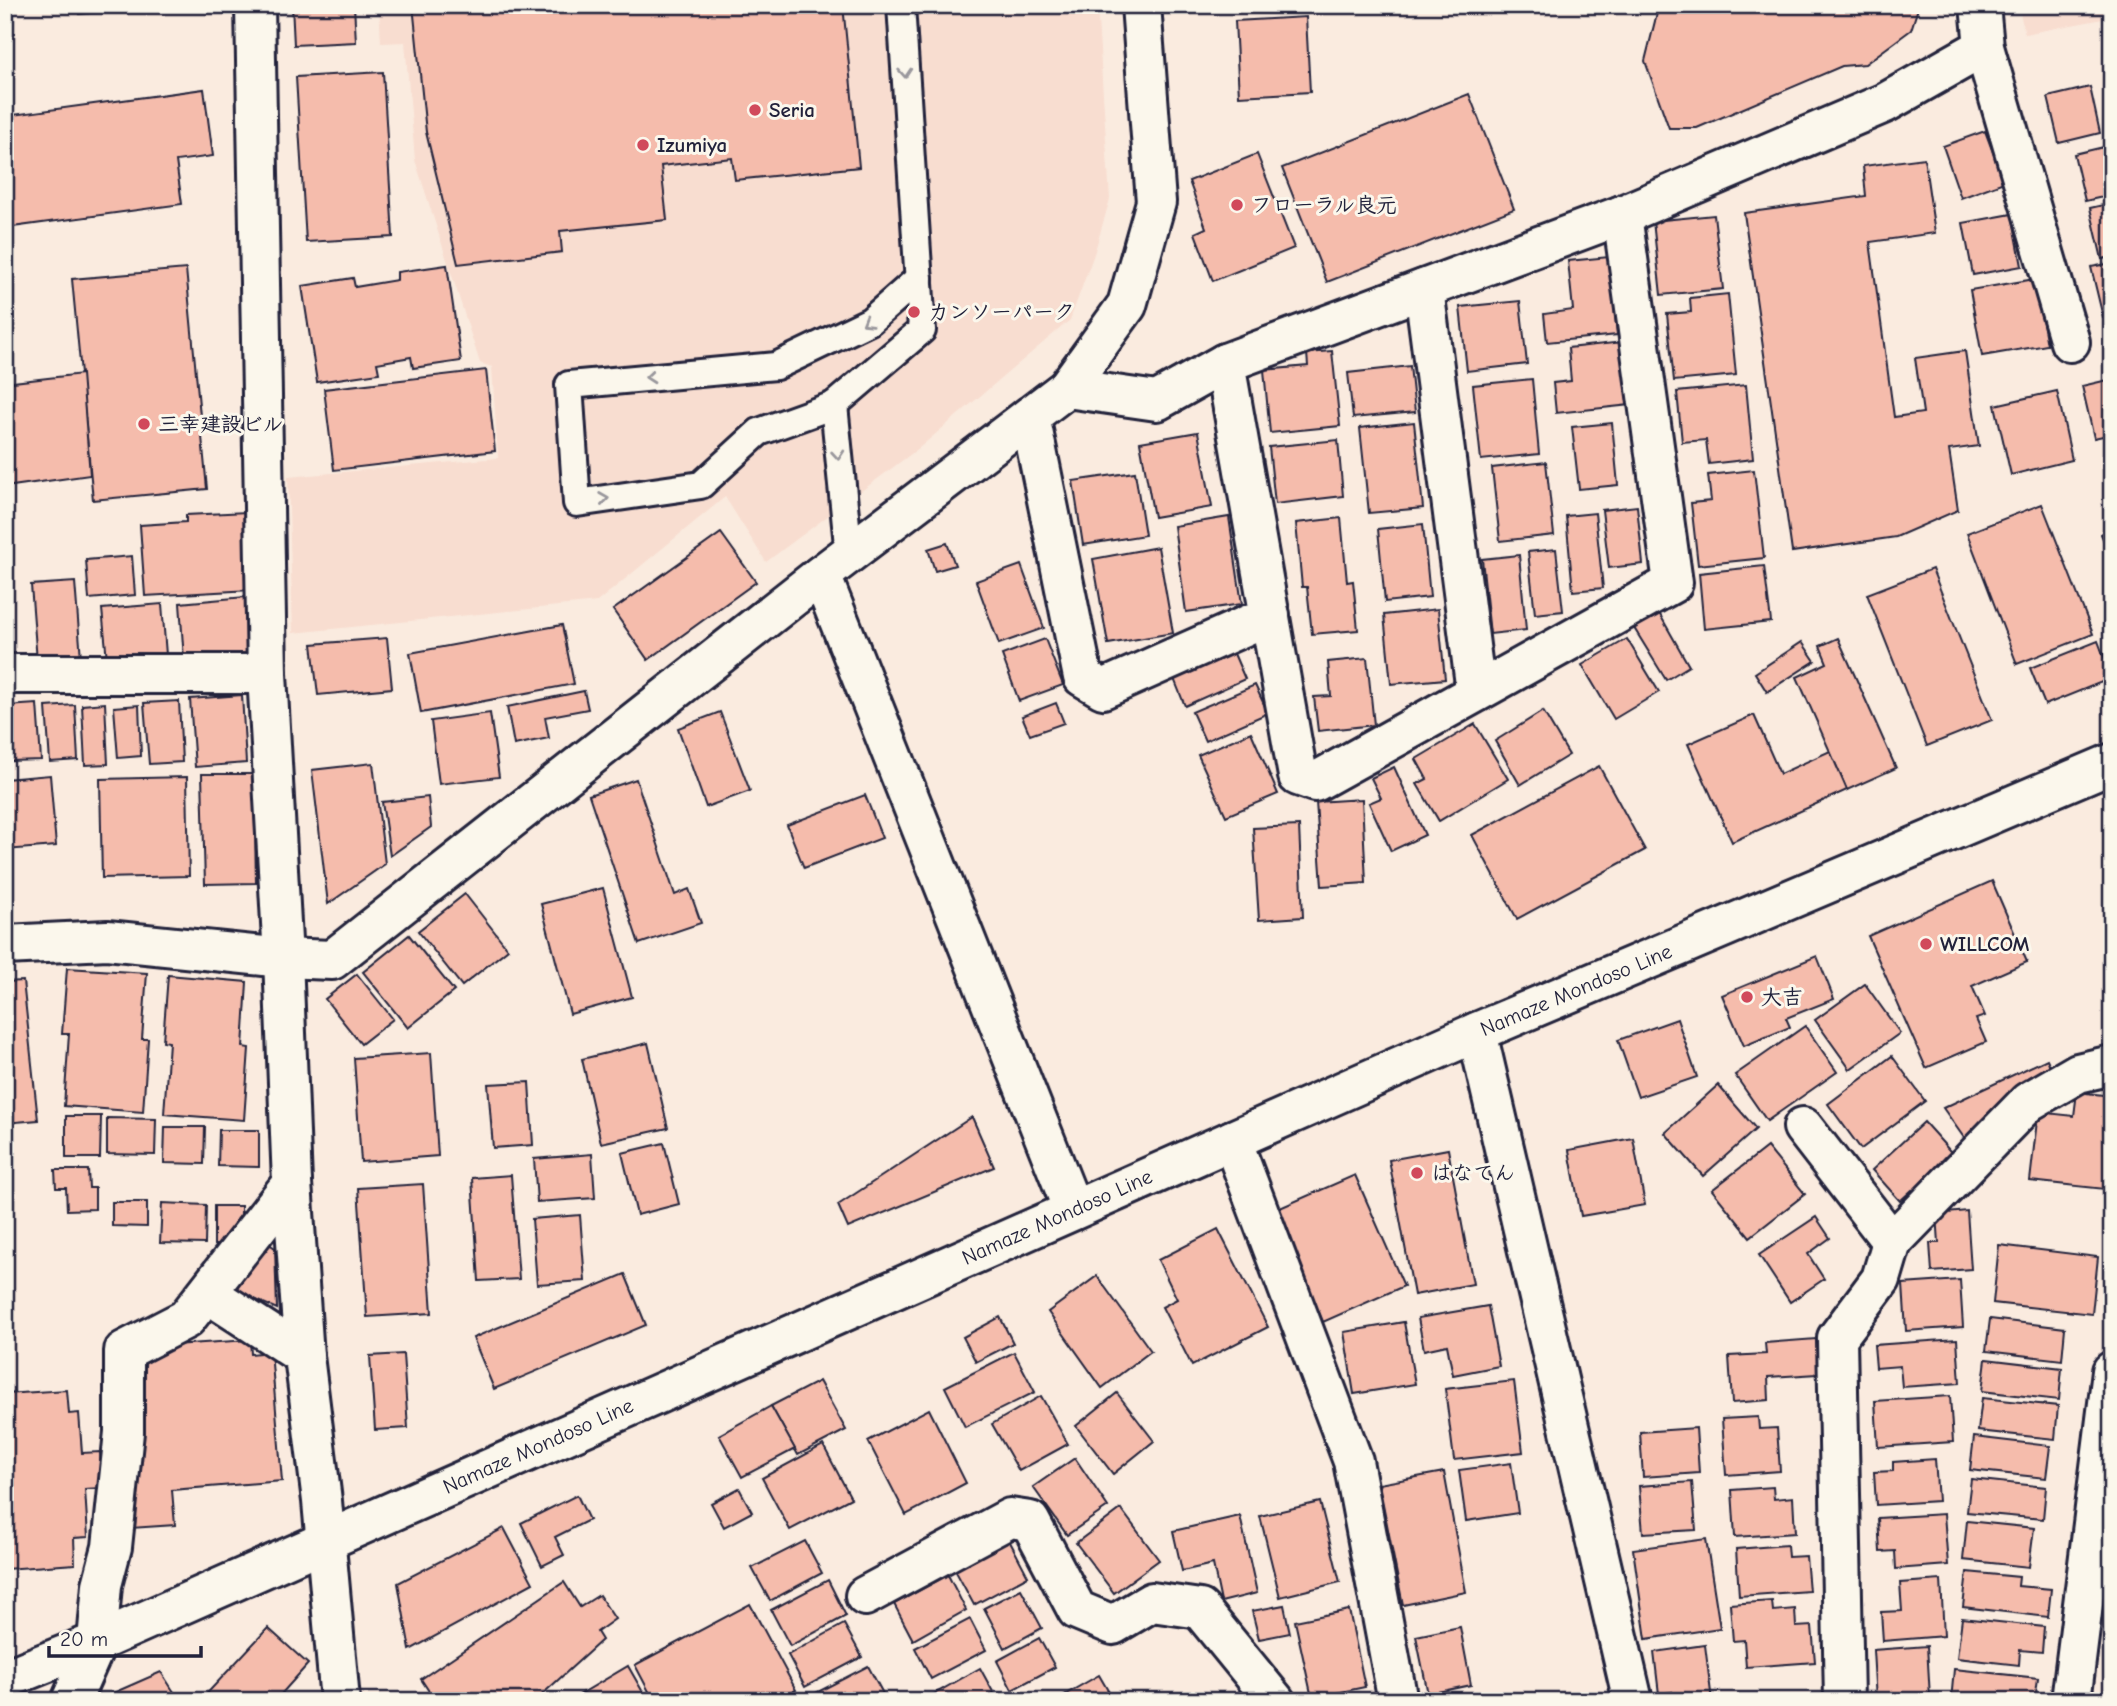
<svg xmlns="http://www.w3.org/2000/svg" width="2117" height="1706" viewBox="0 0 2117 1706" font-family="'Comic Neue','Klee One',sans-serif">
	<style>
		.built { fill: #f8ddd0 }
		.building { fill: #f5bcac; stroke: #22223b; stroke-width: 2 }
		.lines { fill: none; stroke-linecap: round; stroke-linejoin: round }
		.lane-casing { stroke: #22223b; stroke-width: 32 }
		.street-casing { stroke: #22223b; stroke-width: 44 }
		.secondary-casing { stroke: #22223b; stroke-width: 44 }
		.lane { stroke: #fbf7ec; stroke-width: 26 }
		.street { stroke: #fbf7ec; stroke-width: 38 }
		.secondary { stroke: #fbf7ec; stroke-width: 38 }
		.oneway { stroke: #99979c }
		.poi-dot { fill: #d1495b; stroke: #fbf7ec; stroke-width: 2.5 }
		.labels { text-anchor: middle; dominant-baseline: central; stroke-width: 6; stroke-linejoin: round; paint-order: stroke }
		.poi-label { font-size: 21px; font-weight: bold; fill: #22223b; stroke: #fbf7ec; text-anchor: start }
		.street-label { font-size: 21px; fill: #22223b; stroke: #fbf7ec }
	</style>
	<rect width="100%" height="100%" fill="#faebdf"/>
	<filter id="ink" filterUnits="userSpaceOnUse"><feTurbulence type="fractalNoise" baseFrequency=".0143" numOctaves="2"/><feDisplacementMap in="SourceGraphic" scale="14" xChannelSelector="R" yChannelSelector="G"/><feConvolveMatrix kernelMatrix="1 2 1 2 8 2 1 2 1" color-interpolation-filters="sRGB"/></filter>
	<g filter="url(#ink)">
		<g class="built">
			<polygon points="379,5 1097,5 1110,199 1094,254 1070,320 919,448 766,562 725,497 597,602 293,633 288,477 498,458 492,367 480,363 415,160 405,42 381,43"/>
			<polygon points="2018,5 2112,5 2112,32 2108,18 2025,34"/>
		</g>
		<g class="building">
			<polygon points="79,5 187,5 79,14"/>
			<polygon points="292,5 354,5 356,42 294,45"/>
			<polygon points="413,5 843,5 859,167 735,180 732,158 661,166 667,220 560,231 562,252 458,264 426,132"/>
			<polygon points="1659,5 1919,5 1911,30 1865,64 1842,66 1697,128 1669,128 1645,61"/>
			<polygon points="1306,17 1310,92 1239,96 1235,21"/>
			<polygon points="383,72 393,237 306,242 296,77"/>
			<polygon points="2090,87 2100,133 2059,143 2048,97"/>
			<polygon points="204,89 213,156 176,161 182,204 5,228 5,116"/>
			<polygon points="1469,94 1514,209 1327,282 1282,168"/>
			<polygon points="1985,131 2004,182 1961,198 1943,146"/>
			<polygon points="2112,145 2112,195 2085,201 2074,154"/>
			<polygon points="1257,154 1294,248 1213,281 1195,233 1206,228 1189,181"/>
			<polygon points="1924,158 1935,233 1870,242 1894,417 1923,413 1915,358 1965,351 1979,446 1949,450 1958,510 1896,537 1792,552 1744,213 1866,196 1863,166"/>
			<polygon points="2112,203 2112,257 2102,259 2090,208"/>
			<polygon points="2012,214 2022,266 1973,275 1963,223"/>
			<polygon points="1714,215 1723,289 1661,295 1653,221"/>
			<polygon points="1609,257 1617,335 1547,342 1544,314 1573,310 1568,261"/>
			<polygon points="2112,263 2112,315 2103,317 2091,267"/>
			<polygon points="447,265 461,361 413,368 411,357 377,363 379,373 317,382 302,286 353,278 355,287 397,280 397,272"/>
			<polygon points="186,269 207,489 93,500 72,279"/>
			<polygon points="2035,279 2047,345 1982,356 1970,290"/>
			<polygon points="1728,294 1736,375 1674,381 1667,314 1691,312 1690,298"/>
			<polygon points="1520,301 1527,364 1467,371 1460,307"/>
			<polygon points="1623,342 1630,405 1556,413 1553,383 1571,381 1568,348"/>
			<polygon points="1332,351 1340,426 1270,433 1264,370 1308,366 1307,353"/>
			<polygon points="1410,366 1415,412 1353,418 1348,373"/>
			<polygon points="486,370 495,451 334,470 324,389"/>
			<polygon points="82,374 90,475 5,487 5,383"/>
			<polygon points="1532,379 1539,454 1481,460 1473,385"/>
			<polygon points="2112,379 2112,434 2094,438 2082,386"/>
			<polygon points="1746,385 1753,459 1709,464 1706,440 1682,442 1677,392"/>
			<polygon points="2057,391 2072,460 2011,475 1995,405"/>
			<polygon points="1414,422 1423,508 1369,513 1360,428"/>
			<polygon points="1612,423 1618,485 1579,489 1572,427"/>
			<polygon points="1198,432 1212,507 1154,517 1140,442"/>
			<polygon points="1338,440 1343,496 1275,504 1269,447"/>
			<polygon points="1546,462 1554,535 1500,541 1492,468"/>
			<polygon points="1754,470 1764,558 1698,565 1691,503 1711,501 1708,475"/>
			<polygon points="1135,472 1145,535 1083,545 1073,481"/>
			<polygon points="2042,504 2093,634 2017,664 1967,533"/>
			<polygon points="1637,506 1643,564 1609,568 1602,510"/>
			<polygon points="247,512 251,590 145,596 140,525 186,522 186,515"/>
			<polygon points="1595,513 1603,588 1573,591 1566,516"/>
			<polygon points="1229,517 1242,604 1186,612 1174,526"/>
			<polygon points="1341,518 1347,582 1353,581 1358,630 1312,634 1307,587 1302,587 1296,523"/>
			<polygon points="1423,524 1430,597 1385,602 1378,529"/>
			<polygon points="2112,529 2112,561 2101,534"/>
			<polygon points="721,533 756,582 648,660 613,610"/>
			<polygon points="947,543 955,565 935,571 928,549"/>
			<polygon points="1158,547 1173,633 1108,644 1093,559"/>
			<polygon points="1556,549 1563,611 1535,614 1528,552"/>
			<polygon points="1519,555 1526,630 1490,634 1482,559"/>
			<polygon points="132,556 135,595 89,599 86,560"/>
			<polygon points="1021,565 1044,628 999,644 976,581"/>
			<polygon points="1764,566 1771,622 1704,629 1699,573"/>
			<polygon points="1932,569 1992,720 1927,746 1867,594"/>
			<polygon points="75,582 81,658 37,661 31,585"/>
			<polygon points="245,597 250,655 184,660 180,603"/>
			<polygon points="162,604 166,655 107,659 102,609"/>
			<polygon points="1438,609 1445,679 1391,684 1384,615"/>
			<polygon points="1659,613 1689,666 1666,680 1634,628"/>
			<polygon points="562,625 574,684 421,713 410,653"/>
			<polygon points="387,638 392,688 318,695 312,644"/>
			<polygon points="1838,638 1896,768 1847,790 1797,677 1827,663 1820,646"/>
			<polygon points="1045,639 1063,685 1019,701 1002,655"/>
			<polygon points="1627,639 1659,692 1614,719 1582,665"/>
			<polygon points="2098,641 2112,678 2045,705 2030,668"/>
			<polygon points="1802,642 1815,661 1767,692 1755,673"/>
			<polygon points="1232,649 1245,679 1185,706 1173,676"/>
			<polygon points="1367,658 1374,725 1318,731 1314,697 1331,696 1328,662"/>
			<polygon points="1255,685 1268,713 1205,741 1192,712"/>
			<polygon points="584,691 588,709 545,717 549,738 514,745 507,707"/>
			<polygon points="242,695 246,763 195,767 190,699"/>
			<polygon points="179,701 182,762 149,764 144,703"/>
			<polygon points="105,703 108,764 85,765 82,705"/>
			<polygon points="1056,703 1064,723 1030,735 1022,716"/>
			<polygon points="37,704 41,760 10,761 7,706"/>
			<polygon points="75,705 78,760 50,762 46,707"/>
			<polygon points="139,705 141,756 118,758 114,707"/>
			<polygon points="1543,711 1569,755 1520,785 1495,741"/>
			<polygon points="720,712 750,791 706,807 678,728"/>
			<polygon points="490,713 499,777 439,784 431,721"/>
			<polygon points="1754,715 1780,774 1830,751 1847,790 1732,842 1688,744"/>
			<polygon points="1475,724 1508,779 1439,821 1417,784 1427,779 1416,759"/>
			<polygon points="1251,732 1278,794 1226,816 1198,755"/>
			<polygon points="373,763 385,864 328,904 312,770"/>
			<polygon points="1599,766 1645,850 1517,919 1472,835"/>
			<polygon points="1394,767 1425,835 1391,851 1369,803 1381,798 1371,778"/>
			<polygon points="202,774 254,774 256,883 205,884"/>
			<polygon points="50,775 56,846 5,850 5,779"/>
			<polygon points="187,777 189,876 102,878 100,779"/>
			<polygon points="636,779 675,895 689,889 701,923 639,944 589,795"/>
			<polygon points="865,795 882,838 804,868 787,825"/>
			<polygon points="428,797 431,827 390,856 382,802"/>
			<polygon points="1362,799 1366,883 1322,886 1316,802"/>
			<polygon points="1299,826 1303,917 1259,920 1253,828"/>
			<polygon points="1992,881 2027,962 1972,986 1985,1016 1976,1019 1986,1042 1926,1068 1868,936"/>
			<polygon points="603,888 632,997 570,1014 541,904"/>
			<polygon points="465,894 508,949 462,986 418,931"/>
			<polygon points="409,935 454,991 408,1028 363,972"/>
			<polygon points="1817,956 1834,999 1786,1018 1790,1027 1744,1046 1722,995"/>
			<polygon points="67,968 147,973 142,1039 148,1039 143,1112 64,1106 69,1034 62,1034"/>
			<polygon points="357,974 393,1019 361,1044 325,999"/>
			<polygon points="168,975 247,982 243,1047 249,1048 244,1120 164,1114 169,1042 163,1041"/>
			<polygon points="23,981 38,1120 5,1123 5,982"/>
			<polygon points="1865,984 1900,1033 1850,1069 1815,1020"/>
			<polygon points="1677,1019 1697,1077 1638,1097 1618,1040"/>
			<polygon points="1805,1026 1837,1072 1767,1121 1735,1075"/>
			<polygon points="648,1043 668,1128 601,1143 582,1059"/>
			<polygon points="431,1053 438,1156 361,1162 354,1058"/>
			<polygon points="1892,1056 1925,1101 1861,1149 1828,1104"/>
			<polygon points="2047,1059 2053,1073 1967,1142 1943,1108"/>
			<polygon points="529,1082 533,1145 493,1148 488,1084"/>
			<polygon points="1718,1085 1756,1129 1703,1176 1665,1133"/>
			<polygon points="2077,1092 2112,1096 2112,1126 2105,1189 2030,1181 2038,1112 2074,1116"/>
			<polygon points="66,1116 101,1116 100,1158 66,1158"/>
			<polygon points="972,1117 994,1167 848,1228 838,1205"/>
			<polygon points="107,1118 156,1119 155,1155 107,1154"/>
			<polygon points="1924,1122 1958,1160 1918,1197 1912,1190 1900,1201 1872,1170"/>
			<polygon points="165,1127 205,1127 204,1164 164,1163"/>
			<polygon points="219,1130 259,1130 259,1167 218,1166"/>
			<polygon points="1633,1138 1645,1205 1581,1216 1569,1150"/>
			<polygon points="664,1143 679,1204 637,1215 622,1153"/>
			<polygon points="1767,1147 1805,1194 1750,1237 1712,1190"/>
			<polygon points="1448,1149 1473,1284 1414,1295 1389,1160"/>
			<polygon points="592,1154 595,1198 537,1202 534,1159"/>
			<polygon points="55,1170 88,1170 89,1188 95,1188 95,1209 67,1210 66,1188 56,1188"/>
			<polygon points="511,1175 519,1279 479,1281 472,1178"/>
			<polygon points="1355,1175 1404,1286 1323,1322 1273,1211"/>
			<polygon points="423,1184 432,1313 367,1317 358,1188"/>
			<polygon points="112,1202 147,1202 147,1227 112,1226"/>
			<polygon points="162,1203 206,1205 205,1244 160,1243"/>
			<rect x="214" y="1206" width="27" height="39"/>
			<polygon points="1967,1211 1971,1269 1932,1272 1930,1243 1939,1243 1937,1214"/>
			<polygon points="580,1215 585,1281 537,1284 532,1219"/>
			<polygon points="1816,1217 1830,1238 1808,1254 1824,1279 1790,1302 1759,1255"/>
			<polygon points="1218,1229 1268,1327 1192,1366 1162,1307 1177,1299 1158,1260"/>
			<polygon points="265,1241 275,1248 277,1309 232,1289"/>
			<polygon points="1999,1245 2098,1257 2092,1314 1993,1303"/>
			<polygon points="625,1274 646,1325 494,1389 473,1338"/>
			<polygon points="1097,1276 1151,1351 1102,1388 1048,1312"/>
			<polygon points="1960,1280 1963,1327 1906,1331 1903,1284"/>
			<polygon points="1488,1306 1499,1366 1453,1375 1447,1345 1424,1350 1418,1318"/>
			<polygon points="1000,1317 1013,1343 976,1362 963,1337"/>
			<polygon points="1990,1319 2065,1328 2062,1360 1986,1351"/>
			<polygon points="1404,1322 1415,1384 1354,1394 1344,1332"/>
			<polygon points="1816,1339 1818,1374 1768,1377 1769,1400 1732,1403 1729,1356 1766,1354 1765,1343"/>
			<polygon points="1957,1339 1960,1383 1902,1387 1900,1366 1876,1368 1874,1345"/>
			<polygon points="250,1340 251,1354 271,1352 282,1481 172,1490 175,1525 131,1528 145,1358 157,1346"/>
			<polygon points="1014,1352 1035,1392 965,1427 945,1387"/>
			<polygon points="403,1354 408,1428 375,1430 370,1356"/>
			<polygon points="1986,1359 2062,1368 2059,1400 1982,1391"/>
			<polygon points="819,1381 846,1430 798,1455 771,1406"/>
			<polygon points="1514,1381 1523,1452 1454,1460 1445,1389"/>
			<polygon points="67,1390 69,1414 79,1413 82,1453 100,1452 102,1488 85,1489 88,1537 74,1538 75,1564 5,1569 5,1394"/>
			<polygon points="1117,1393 1154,1441 1113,1474 1076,1426"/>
			<polygon points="1041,1396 1068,1444 1019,1471 992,1424"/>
			<polygon points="1950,1396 1953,1442 1878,1447 1875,1401"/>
			<polygon points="1982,1398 2058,1406 2055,1439 1978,1431"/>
			<polygon points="771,1406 795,1449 742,1477 719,1435"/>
			<polygon points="929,1409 966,1483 906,1515 868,1441"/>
			<polygon points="1758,1417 1759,1429 1777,1428 1780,1471 1726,1475 1722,1419"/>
			<polygon points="1696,1428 1699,1473 1643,1477 1640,1432"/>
			<polygon points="1974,1437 2050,1446 2046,1478 1970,1470"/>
			<polygon points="823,1445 851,1498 790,1530 762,1478"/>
			<polygon points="1075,1458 1108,1507 1067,1535 1033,1487"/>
			<polygon points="1935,1459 1938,1501 1876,1505 1874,1472 1893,1471 1893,1462"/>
			<polygon points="1511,1463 1518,1513 1466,1521 1459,1470"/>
			<polygon points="1444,1472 1466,1592 1403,1605 1379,1484"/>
			<polygon points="1971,1479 2046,1487 2043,1519 1967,1512"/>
			<polygon points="1692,1482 1696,1530 1643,1533 1639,1486"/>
			<polygon points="1773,1487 1774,1499 1793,1497 1795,1533 1735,1537 1732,1490"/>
			<polygon points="739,1488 752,1512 724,1527 711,1503"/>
			<polygon points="577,1495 589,1520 555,1537 564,1555 542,1566 521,1523"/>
			<polygon points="1320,1502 1340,1582 1280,1597 1260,1516"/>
			<polygon points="1121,1509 1159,1560 1114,1593 1076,1543"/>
			<polygon points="1944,1514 1948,1565 1896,1569 1895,1551 1880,1552 1878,1518"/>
			<polygon points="1240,1516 1257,1593 1221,1602 1213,1564 1182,1571 1173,1531"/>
			<polygon points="1967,1521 2034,1528 2029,1567 1963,1560"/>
			<polygon points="504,1528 533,1583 410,1650 398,1583"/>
			<polygon points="1706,1539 1720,1628 1646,1639 1633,1549"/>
			<polygon points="1009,1540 1028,1576 974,1605 954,1568"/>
			<polygon points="805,1541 822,1573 770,1601 752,1568"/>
			<polygon points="1787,1545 1788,1557 1806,1556 1809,1591 1739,1596 1736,1549"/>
			<polygon points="1967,1572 2019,1577 2018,1586 2051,1589 2048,1617 1963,1607"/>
			<polygon points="948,1575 966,1610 913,1640 894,1604"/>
			<polygon points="828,1580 846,1616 790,1646 771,1610"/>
			<polygon points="1941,1580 1944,1636 1883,1641 1881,1612 1902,1611 1900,1583"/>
			<polygon points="564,1582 580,1607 599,1595 615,1619 597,1632 602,1640 535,1701 431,1701 434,1699 421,1679"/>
			<polygon points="1021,1589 1042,1628 1005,1648 984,1608"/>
			<polygon points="2111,1600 2112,1600 2112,1626 2107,1626"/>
			<polygon points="1772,1601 1773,1611 1795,1609 1796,1627 1812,1626 1815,1662 1746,1667 1744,1640 1733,1641 1730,1604"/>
			<polygon points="750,1604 796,1690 776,1701 654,1701 635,1665"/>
			<polygon points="1284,1605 1290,1633 1259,1639 1252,1611"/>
			<polygon points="1349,1610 1365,1687 1312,1698 1295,1621"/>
			<polygon points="1962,1618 2044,1627 2042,1652 2020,1650 2019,1665 1957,1658"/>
			<polygon points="970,1619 986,1650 931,1679 915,1648"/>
			<polygon points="844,1624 862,1657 805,1687 788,1655"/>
			<polygon points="1460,1627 1471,1685 1428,1694 1416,1636"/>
			<polygon points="268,1628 308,1664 275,1701 200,1701"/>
			<polygon points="1039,1638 1055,1667 1012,1690 997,1661"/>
			<polygon points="1705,1645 1712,1701 1673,1701 1672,1692 1659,1694 1654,1652"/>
			<polygon points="1927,1646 1930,1697 1876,1701 1873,1650"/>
			<polygon points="628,1666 648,1701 569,1701"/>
			<polygon points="868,1666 887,1701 815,1701 812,1695"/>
			<polygon points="980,1668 998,1701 930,1701 929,1697"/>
			<polygon points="1954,1669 2038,1678 2035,1701 1951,1701"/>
			<polygon points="161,1672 176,1695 170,1701 95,1701"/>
			<polygon points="1099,1675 1114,1701 1054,1701"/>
			<polygon points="1475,1693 1477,1701 1434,1701"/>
			<polygon points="1814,1697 1814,1701 1759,1701"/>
		</g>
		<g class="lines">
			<defs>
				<g id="lane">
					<polyline points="834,405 759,432 701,485 577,503 569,385 776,366 870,321 919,278"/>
					<polyline points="849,555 834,405 922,330 901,5"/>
				</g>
				<g id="street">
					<polyline points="255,5 267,674 283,958 292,1183 304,1356 322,1501 340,1701"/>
					<polyline points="1984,47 2070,342"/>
					<polyline points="1424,289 1476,692"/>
					<polyline points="1225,363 1298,776 1315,782 1673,583 1622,215"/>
					<polyline points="1067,388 1127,305 1156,202 1141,5"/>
					<polyline points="1030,416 1083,677 1103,689 1270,615"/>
					<polyline points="821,575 1073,1210"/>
					<polyline points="5,674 267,674"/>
					<polyline points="5,945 107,940 283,958 332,960 821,575 1067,388 1157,401 1225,363 1622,215 1885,103 1984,47 1980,5"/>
					<polyline points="1477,1032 1633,1701"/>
					<polyline points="1803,1127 1892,1242 1881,1279 1837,1338 1844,1701"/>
					<polyline points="1232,1140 1353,1461 1398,1701"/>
					<polyline points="1892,1242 2028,1102 2078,1073 2112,1065"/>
					<polyline points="207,1293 304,1356"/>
					<polyline points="865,1596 1010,1518 1030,1521 1077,1610 1113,1625 1152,1602 1200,1609 1275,1701"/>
					<polyline points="71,1701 97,1642 102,1585 112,1547 124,1432 124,1351 186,1319 292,1183"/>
					<polyline points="2071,1701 2112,1371"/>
				</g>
				<polyline id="secondary" points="5,1679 97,1642 1477,1032 2112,763"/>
			</defs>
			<use href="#lane" class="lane-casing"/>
			<use href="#street" class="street-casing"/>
			<use href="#secondary" class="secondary-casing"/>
			<use href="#lane" class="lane"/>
			<use href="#street" class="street"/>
			<use href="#secondary" class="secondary"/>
		</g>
		<defs><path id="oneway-chevron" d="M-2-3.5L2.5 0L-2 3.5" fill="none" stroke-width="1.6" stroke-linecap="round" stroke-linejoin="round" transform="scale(1.75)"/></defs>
		<g class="oneway">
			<use href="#oneway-chevron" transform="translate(905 73) rotate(86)"/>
			<use href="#oneway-chevron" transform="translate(867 322) rotate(149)"/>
			<use href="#oneway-chevron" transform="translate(650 377) rotate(175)"/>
			<use href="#oneway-chevron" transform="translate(838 455) rotate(85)"/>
			<use href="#oneway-chevron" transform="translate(604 499) rotate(-8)"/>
		</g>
	</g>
	<g class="poi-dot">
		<circle cx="755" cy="110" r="7"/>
		<circle cx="643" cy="145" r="7"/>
		<circle cx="1237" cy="205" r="7"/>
		<circle cx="914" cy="312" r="7"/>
		<circle cx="144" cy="424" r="7"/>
		<circle cx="1926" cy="944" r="7"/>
		<circle cx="1747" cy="997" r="7"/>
		<circle cx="1417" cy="1173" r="7"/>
	</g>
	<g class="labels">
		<g class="poi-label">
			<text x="769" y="110">Seria</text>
			<text x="657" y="145">Izumiya</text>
			<text x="1251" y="205">フローラル良元</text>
			<text x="928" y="312">カンソーパーク</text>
			<text x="158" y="424">三幸建設ビル</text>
			<text x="1940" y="944">WILLCOM</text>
			<text x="1761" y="997">大吉</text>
			<text x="1431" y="1173">はなてん</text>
		</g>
		<g class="street-label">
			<text transform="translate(1576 990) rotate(-23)">Namaze Mondoso Line</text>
			<text transform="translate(1057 1217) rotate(-24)">Namaze Mondoso Line</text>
			<text transform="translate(538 1446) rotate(-24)">Namaze Mondoso Line</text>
		</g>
	</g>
	<rect width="2117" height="1706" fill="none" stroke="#fbf7ec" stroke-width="28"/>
	<rect x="14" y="14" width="2089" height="1678" fill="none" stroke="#22223b" stroke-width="2.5" filter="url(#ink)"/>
	<path d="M49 1646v10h152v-10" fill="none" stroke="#22223b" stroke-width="3.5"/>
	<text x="60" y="1646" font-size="21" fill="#22223b" stroke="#fbf7ec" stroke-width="5" paint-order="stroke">20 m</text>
</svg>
